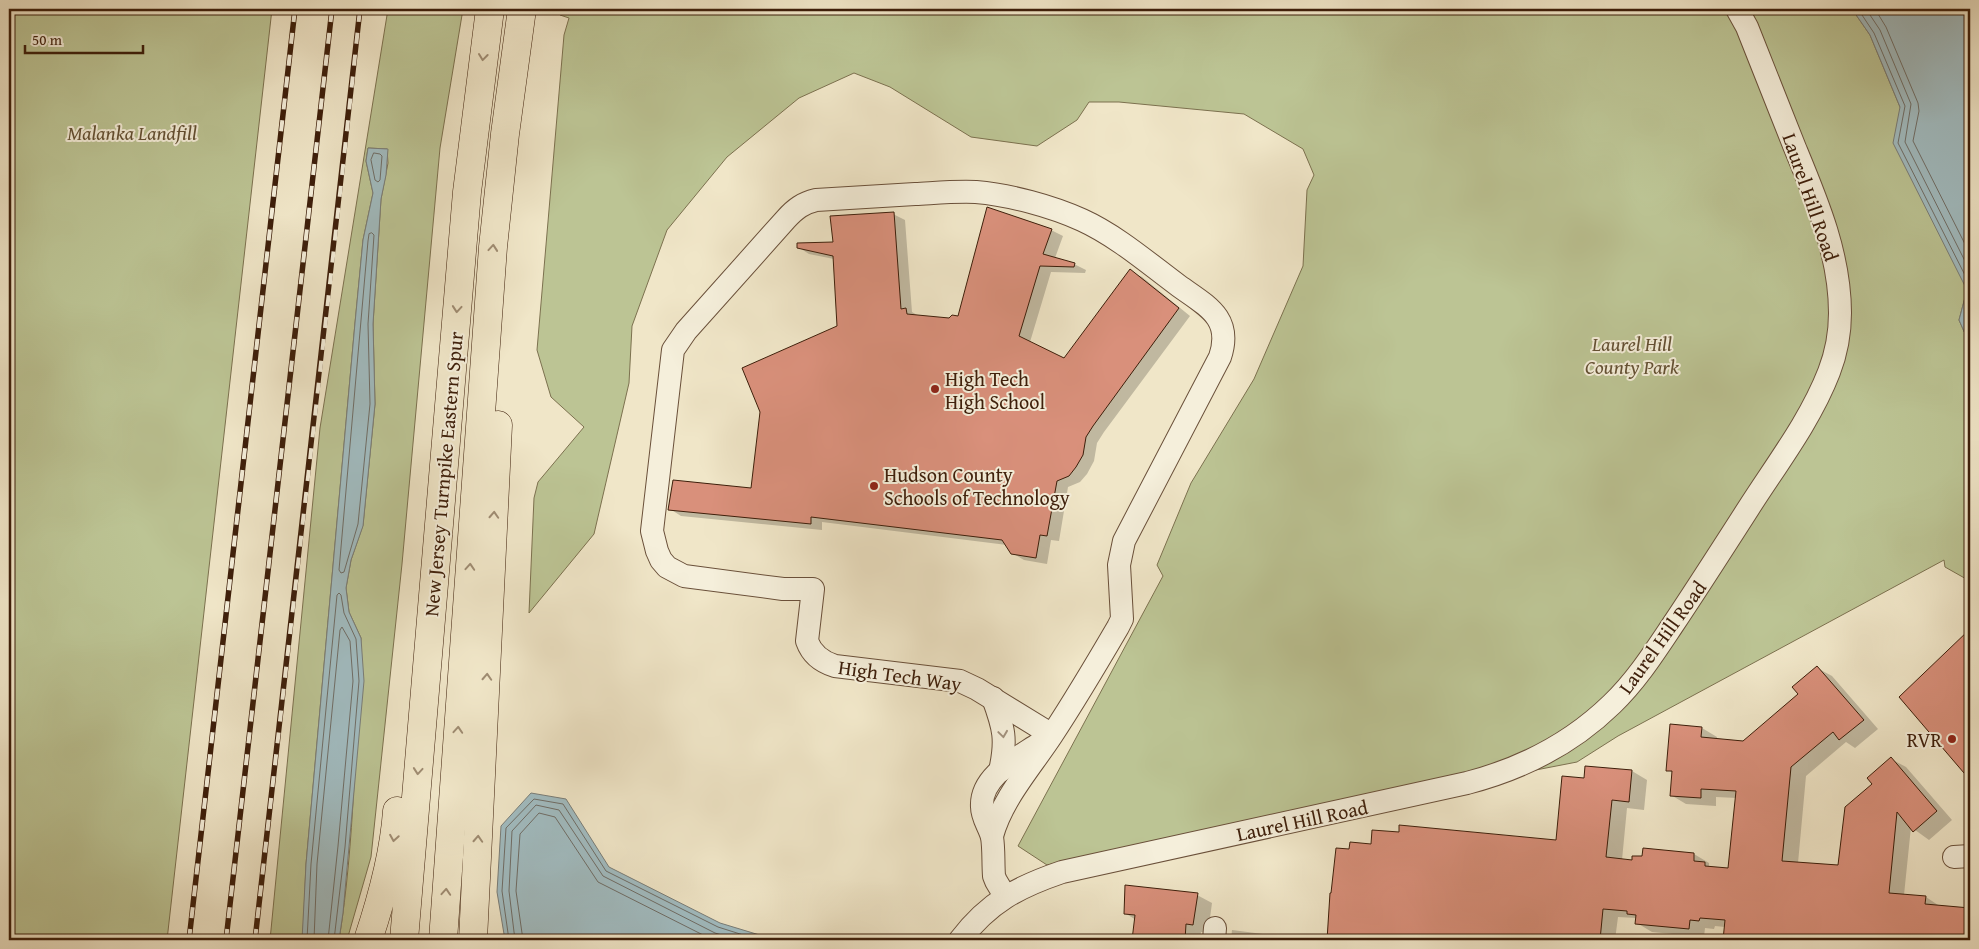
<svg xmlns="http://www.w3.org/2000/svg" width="1979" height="949" viewBox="0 0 1979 949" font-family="'Gentium Book Plus',serif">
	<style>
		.green { fill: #bcc494; stroke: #7c714f }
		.water { fill: #a1bcc1; stroke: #797d78 }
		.shadow { fill: #0003 }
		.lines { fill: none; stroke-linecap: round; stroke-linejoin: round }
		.shore { stroke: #6f6d66; stroke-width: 1 }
		.building { fill: #d9907b; stroke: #3d1e0a }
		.minor-casing { stroke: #6a503a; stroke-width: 24 }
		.highway-casing { stroke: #3d1e0a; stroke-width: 29 }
		.minor { stroke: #f5efdb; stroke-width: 22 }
		.highway { stroke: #f0e6c8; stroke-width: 28 }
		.rail-casing { stroke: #3d1e0a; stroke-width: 5.5 }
		.rail { stroke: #f5efdb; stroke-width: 4; stroke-dasharray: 11; stroke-linecap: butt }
		.oneway { stroke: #9f8c72 }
		.oneway2 { stroke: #a2917d }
		.poi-dot { fill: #8f2418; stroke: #f5efdb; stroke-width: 2 }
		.labels { text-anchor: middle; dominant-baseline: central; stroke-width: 4; stroke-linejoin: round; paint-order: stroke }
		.park-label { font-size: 20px; font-style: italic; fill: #635033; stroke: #f5efdb }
		.street-label { font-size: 20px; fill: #3d1e0a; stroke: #f5efdb }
		.poi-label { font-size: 20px; fill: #3d1e0a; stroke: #f5efdb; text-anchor: start }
	</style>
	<rect width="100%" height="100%" fill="#f0e6c8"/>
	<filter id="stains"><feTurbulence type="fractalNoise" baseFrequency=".004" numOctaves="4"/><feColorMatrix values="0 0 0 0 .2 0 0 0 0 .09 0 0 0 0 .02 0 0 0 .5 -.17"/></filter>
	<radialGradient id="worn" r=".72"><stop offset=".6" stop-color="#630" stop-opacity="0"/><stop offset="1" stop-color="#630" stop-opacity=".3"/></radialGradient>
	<g class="green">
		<polygon points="9,9 272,9 167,940 9,940"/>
		<path d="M388 9H463L440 148 402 564 371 857 347 940H339C355 841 355 738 361 638L349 612 346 588 351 560 363 525 375 404 373 324 381 199 388 163 387 149 368 148 366 161 373 193 363 240 355 323 306 864 303 935 302 940H270L320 428Z"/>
		<polygon points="562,9 1852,9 1870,35 1900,107 1967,290 1959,320 1970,345 1970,579 1968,580 1945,567 1944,560 1618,736 1577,762 1047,865 1018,846 1163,576 1157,565 1191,483 1254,379 1303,266 1307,190 1314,175 1303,149 1244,114 1119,102 1089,102 1077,120 1037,146 971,137 890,87 854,73 799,98 727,157 667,230 632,326 629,383 594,534 529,613 534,498 538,482 584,427 551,397 537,350 564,35 569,18 560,15"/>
	</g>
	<g class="water">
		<polygon points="1852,9 1970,9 1970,345 1959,320 1967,290 1893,143 1900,107 1870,35"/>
		<polygon points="368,148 388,149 386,175 381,199 373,324 375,404 363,526 351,560 346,588 349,612 361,638 364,681 343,913 339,940 302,940 306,864 355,323 363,240 373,193 366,161"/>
		<polygon points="531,793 566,799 609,867 720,923 776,940 505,940 497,892 501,826"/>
	</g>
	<g class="shadow">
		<polygon points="893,214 905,220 912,312 917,315 950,319 959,317 1051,230 1063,236 1055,258 1074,264 1086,270 1085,273 1051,272 1030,342 1065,360 1130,271 1142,277 1190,316 1104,432 1097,443 1094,461 1087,474 1080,482 1068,487 1059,541 1051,540 1047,564 1024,560 1012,553 1007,545 822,522 822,530 681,516 670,509 752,489 838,327 834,259 809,254 798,247 834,244"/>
		<polygon points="1970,631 1970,778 1900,697"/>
		<polygon points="1817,668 1832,676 1878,729 1855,748 1846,742 1806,776 1798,863 1839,867 1874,784 1891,759 1906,767 1952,820 1929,840 1911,827 1904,895 1926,897 1941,907 1970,910 1970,940 1724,940 1725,927 1715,926 1714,929 1705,928 1704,937 1652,932 1637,923 1636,918 1618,917 1615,940 1327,940 1331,895 1351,850 1373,845 1557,841 1585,779 1632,771 1647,780 1644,810 1627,808 1622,860 1633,861 1643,858 1644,850 1694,854 1709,863 1709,866 1713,868 1730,870 1737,798 1716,797 1716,806 1686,804 1671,795 1673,773 1668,770 1702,728 1717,737 1717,739 1743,742 1800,694"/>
		<polygon points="1197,895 1212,903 1208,933 1201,932 1200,940 1133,940 1136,920 1125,913"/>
		<polygon points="1232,930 1263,934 1274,940 1231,940"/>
		<polygon points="1018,936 1060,940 1017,940"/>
	</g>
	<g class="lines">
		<g class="shore">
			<polyline points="1858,9 1874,33 1905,106 1898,143 1970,285"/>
			<polyline points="1866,9 1880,30 1911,104 1905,142 1970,271"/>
			<polyline points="1875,9 1886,27 1918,103 1919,111 1913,141 1970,254"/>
			<polygon points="374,153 380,154 382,156 380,180 378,182 375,180 371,160"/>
			<polygon points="372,233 374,235 368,324 370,404 358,524 344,572 341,573 339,570 368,241 369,234"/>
			<polyline points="307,940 311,864 337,595 339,593 341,595 344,613 356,639 359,681 345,847 334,940"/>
			<polyline points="314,940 317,864 340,630 342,627 350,641 353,681 338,846 328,940"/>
			<polyline points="509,940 502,891 506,828 534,799 563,804 606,871 718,927 759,940"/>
			<polyline points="515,940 509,891 512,831 536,805 559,810 603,876 715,933 738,940"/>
			<polyline points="523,940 516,891 520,834 539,813 555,817 598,882 713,940"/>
		</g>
	</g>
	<g class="building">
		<polygon points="987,207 1052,229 1043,254 1075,263 1074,267 1040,266 1019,336 1064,358 1130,269 1179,308 1093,426 1086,437 1083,455 1076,467 1069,476 1057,481 1047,536 1040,535 1036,558 1011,554 1002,540 811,517 811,524 668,510 673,480 751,488 760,412 742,368 837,326 833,256 797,248 797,243 833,242 830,216 894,212 901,309 906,308 907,314 949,318 952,315 958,316"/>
		<polygon points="1970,629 1970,780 1899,697"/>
		<polygon points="1817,666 1864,720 1839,740 1833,732 1791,767 1782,861 1838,865 1845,807 1872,784 1867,778 1891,757 1937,811 1913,832 1897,812 1889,893 1926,896 1925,904 1970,908 1970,940 1723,940 1725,920 1700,918 1699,921 1690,920 1689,929 1635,924 1636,915 1627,914 1627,911 1603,909 1600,940 1327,940 1330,893 1331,893 1336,848 1349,849 1350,842 1371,844 1372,830 1399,832 1399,825 1556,840 1562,776 1584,778 1585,766 1632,770 1629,802 1612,800 1606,857 1632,860 1632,856 1642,856 1643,848 1694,853 1694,861 1705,862 1705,866 1728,868 1736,791 1701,789 1701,798 1670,796 1672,771 1666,771 1670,724 1702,727 1701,737 1743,741 1798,694 1792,687"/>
		<polygon points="1125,885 1198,893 1193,925 1186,924 1185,940 1132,940 1135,915 1124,914"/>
	</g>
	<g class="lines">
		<defs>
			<g id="minor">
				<path d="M993 698C1004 728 1007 740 1000 771"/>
				<path d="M992 836C1002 799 1031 767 1052 735 1075 700 1097 663 1118 627L1122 619 1119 565 1124 541 1220 357C1233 318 1207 306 1179 286 1148 263 1117 236 1082 220 1051 206 1010 195 976 192 956 191 935 193 915 194 882 196 849 198 816 200 803 203 795 209 786 219L686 331 673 350 652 531 657 551 661 560 667 567 684 576 783 589H813L807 641C812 655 822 662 835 666L960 681 977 689 1052 735"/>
				<polyline points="1954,857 1970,856"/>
				<path d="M1005 896 996 881 994 876C993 863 994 849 992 837 989 826 982 818 982 807 980 776 1018 758 1040 743"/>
				<path d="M960 940C989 902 1018 887 1062 872L1467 783C1521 769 1572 743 1612 704 1636 681 1654 653 1672 626 1698 587 1723 548 1748 509 1776 465 1810 421 1829 372 1836 354 1840 333 1840 313 1840 255 1817 201 1795 148 1779 108 1763 67 1747 27L1737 9"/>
				<polyline points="1214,940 1215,928"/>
			</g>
			<g id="highway">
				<path d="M368 940C382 898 394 855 397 811"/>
				<polyline points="404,940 467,192 490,9"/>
				<polyline points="443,940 493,247 505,134 522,9"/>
				<polyline points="473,940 498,425"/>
			</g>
		</defs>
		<use href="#minor" class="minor-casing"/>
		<use href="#highway" class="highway-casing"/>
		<use href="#minor" class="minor"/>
		<use href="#highway" class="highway"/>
		<defs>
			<g id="rail">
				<polyline points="189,940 295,9"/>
				<polyline points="226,940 332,9"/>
				<path d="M255 940C290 630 327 320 360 9"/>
			</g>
		</defs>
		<use href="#rail" class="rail-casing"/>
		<use href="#rail" class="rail"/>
	</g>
	<defs><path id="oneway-chevron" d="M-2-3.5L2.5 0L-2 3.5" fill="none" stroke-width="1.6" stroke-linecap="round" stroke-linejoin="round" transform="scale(1.25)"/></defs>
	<g class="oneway">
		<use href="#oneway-chevron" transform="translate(483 57) rotate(97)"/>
		<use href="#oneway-chevron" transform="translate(493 248) rotate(-85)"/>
		<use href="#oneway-chevron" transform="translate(457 309) rotate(95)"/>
		<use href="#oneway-chevron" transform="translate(494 515) rotate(-87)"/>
		<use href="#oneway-chevron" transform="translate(470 567) rotate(-86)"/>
		<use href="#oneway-chevron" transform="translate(487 677) rotate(-87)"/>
		<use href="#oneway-chevron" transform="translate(458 730) rotate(-86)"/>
		<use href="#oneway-chevron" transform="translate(418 771) rotate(95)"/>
		<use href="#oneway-chevron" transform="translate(394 838) rotate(99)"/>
		<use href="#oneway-chevron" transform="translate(478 839) rotate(-87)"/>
		<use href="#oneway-chevron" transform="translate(446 892) rotate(-86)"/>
	</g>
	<use class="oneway2" href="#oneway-chevron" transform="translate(1003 734) rotate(82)"/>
	<g class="poi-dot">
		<circle cx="935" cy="389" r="5"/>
		<circle cx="874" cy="486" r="5"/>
		<circle cx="1952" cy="739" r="5"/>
	</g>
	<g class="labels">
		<g class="park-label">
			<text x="132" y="132">Malanka Landfill</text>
			<text x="1632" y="343">Laurel Hill<tspan x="1632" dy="23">County Park</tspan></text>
		</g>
		<g class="street-label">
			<text transform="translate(1811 197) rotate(71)">Laurel Hill Road</text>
			<text transform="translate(443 474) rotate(-85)">New Jersey Turnpike Eastern Spur</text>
			<text transform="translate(1662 637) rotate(-54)">Laurel Hill Road</text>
			<text transform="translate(900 675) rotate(8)">High Tech Way</text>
			<text transform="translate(1302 820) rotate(-12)">Laurel Hill Road</text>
		</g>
		<g class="poi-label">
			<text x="945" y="378">High Tech<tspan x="945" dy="23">High School</tspan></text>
			<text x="884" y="474">Hudson County<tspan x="884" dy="23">Schools of Technology</tspan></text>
			<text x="1942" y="739" text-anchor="end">RVR</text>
		</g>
	</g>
	<rect width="1979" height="949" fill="none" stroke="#f0e6c8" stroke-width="30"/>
	<rect x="10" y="10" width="1959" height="929" fill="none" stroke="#3d1e0a" stroke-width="2.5"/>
	<rect x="15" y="15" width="1949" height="919" fill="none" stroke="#3d1e0a"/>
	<path d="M25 45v8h118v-8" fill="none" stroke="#3d1e0a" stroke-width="2.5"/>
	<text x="32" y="45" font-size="15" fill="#3d1e0a" stroke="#f5efdb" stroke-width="4" paint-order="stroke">50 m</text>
	<rect width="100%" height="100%" filter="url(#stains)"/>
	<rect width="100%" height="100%" fill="url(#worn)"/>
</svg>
